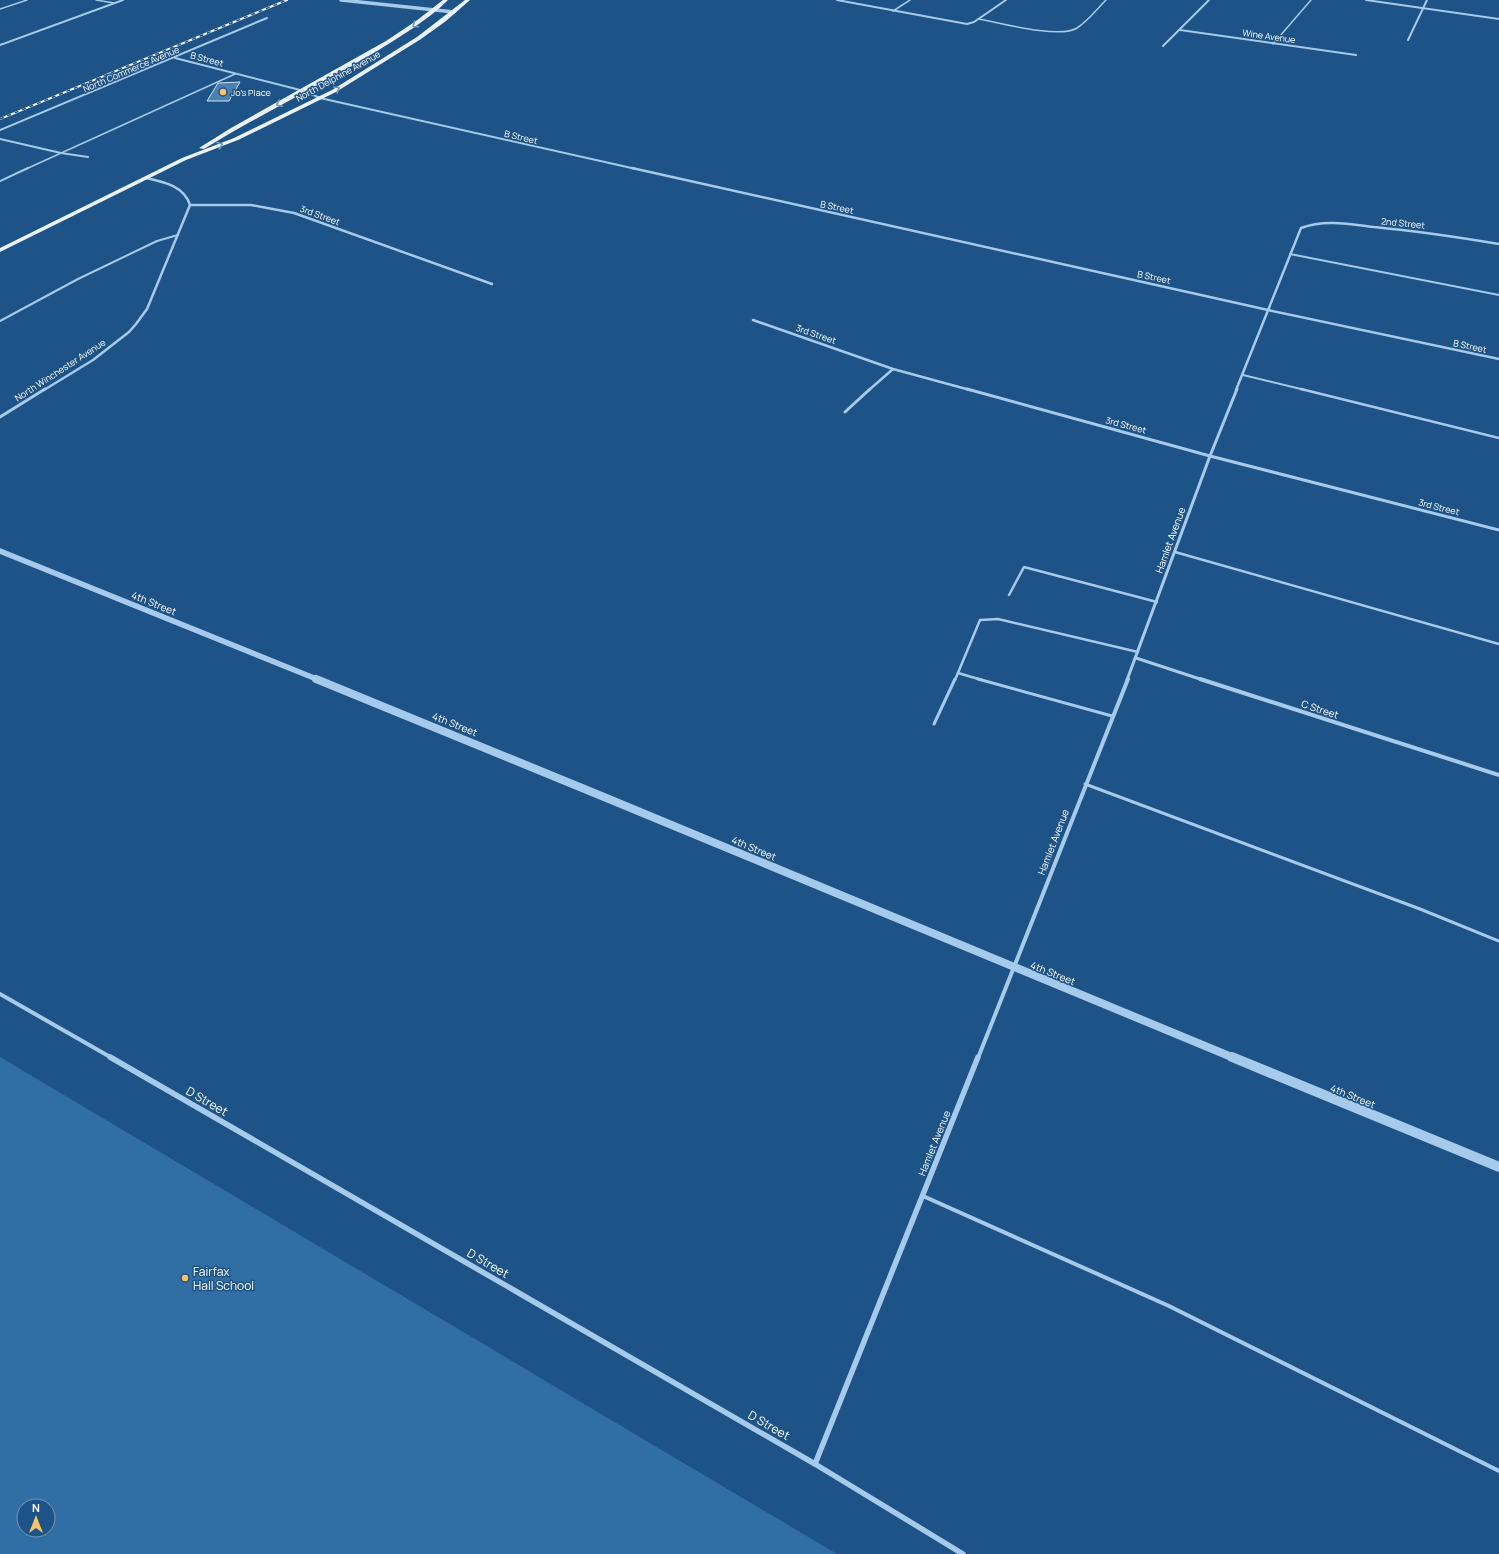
<svg xmlns="http://www.w3.org/2000/svg" width="1499" height="1554" viewBox="0 0 1499 1554" font-family="Manrope,sans-serif">
	<style>
		.green { fill: #316ea4; fill-rule: evenodd }
		.building { fill: #4a80b2; stroke: #cbe3f8 }
		.lines { fill: none; stroke-linecap: round; stroke-linejoin: round }
		.service-far4 { stroke: #a6caeb; stroke-width: 1.5 }
		.service-far3 { stroke: #a6caeb; stroke-width: 2 }
		.service-far2 { stroke: #a6caeb; stroke-width: 2.5 }
		.service-far1 { stroke: #a6caeb; stroke-width: 3 }
		.service { stroke: #a6caeb; stroke-width: 4 }
		.minor-far4 { stroke: #a6caeb; stroke-width: 2 }
		.minor-far3 { stroke: #a6caeb; stroke-width: 2.5 }
		.minor-far2 { stroke: #a6caeb; stroke-width: 3 }
		.minor-far1 { stroke: #a6caeb; stroke-width: 4 }
		.minor { stroke: #a6caeb; stroke-width: 5.5 }
		.tertiary-far3 { stroke: #a6caeb; stroke-width: 3.5 }
		.tertiary-far2 { stroke: #a6caeb; stroke-width: 5.5 }
		.tertiary-far1 { stroke: #a6caeb; stroke-width: 8 }
		.tertiary { stroke: #a6caeb; stroke-width: 10 }
		.primary { fill: #ebf4fe; fill-rule: evenodd }
		.rail-casing { stroke: #fff; stroke-width: 2 }
		.rail { stroke: #1d5387; stroke-width: 1.5; stroke-dasharray: 4; stroke-linecap: butt }
		.oneway { stroke: #7a9bbd }
		.poi-dot { fill: #fac465; stroke: #1d5387; stroke-width: 1.5 }
		.labels { text-anchor: middle; dominant-baseline: central; stroke-width: 3; stroke-linejoin: round; paint-order: stroke }
		.far-street-label { font-size: 9px; fill: #fff; stroke: #1d5387 }
		.far-poi-label { font-size: 9px; fill: #fff; stroke: #1d5387; text-anchor: start }
		.street-label { font-size: 10px; fill: #fff; stroke: #1d5387 }
		.near-street-label { font-size: 12px; fill: #fff; stroke: #1d5387 }
		.near-poi-label { font-size: 12px; fill: #fff; stroke: #1d5387; text-anchor: start }
	</style>
	<rect width="100%" height="100%" fill="#1d5387"/>
	<path class="green" d="M0 1057 837 1554H0ZM24 1506H48V1530H24Z"/>
	<polygon class="building" points="240,82 229,101 207,101 218,83"/>
	<g class="lines">
		<g class="service-far4">
			<polyline points="96,0 114,3"/>
			<polyline points="0,9 27,0"/>
			<polyline points="893,11 910,0"/>
			<path d="M979 19C1000 23 1060 39 1077 28 1088 21 1097 9 1106 0"/>
			<polyline points="1273,44 1311,0"/>
			<polyline points="26,169 235,74"/>
		</g>
		<g class="service-far3">
			<polyline points="0,181 28,168"/>
			<polyline points="1290,254 1499,295"/>
			<polyline points="0,321 78,279 157,241 178,235"/>
			<polyline points="1243,375 1305,390"/>
		</g>
		<g class="service-far2">
			<polyline points="1301,389 1499,438"/>
			<polyline points="1175,552 1499,644"/>
			<polyline points="1009,595 1024,567 1157,602"/>
			<polyline points="958,673 982,680"/>
			<polyline points="955,680 980,620 998,619 1138,652"/>
		</g>
		<g class="service-far1">
			<polyline points="978,679 1112,716"/>
			<polyline points="934,724 955,679"/>
			<polyline points="1085,784 1420,909 1499,941"/>
		</g>
		<polyline class="service" points="923,1196 1169,1306 1499,1471"/>
		<g class="minor-far4">
			<polyline points="837,0 967,24 974,22 1006,0"/>
			<polyline points="1366,0 1499,19"/>
			<polyline points="1180,30 1356,55"/>
			<polyline points="1408,40 1427,0"/>
			<polyline points="0,45 123,0"/>
			<polyline points="1163,46 1209,0"/>
			<polyline points="175,58 304,91 320,98 636,169"/>
			<polyline points="0,130 267,18"/>
			<polyline points="0,139 61,153 88,157"/>
		</g>
		<g class="minor-far3">
			<polyline points="632,168 1268,310 1499,359"/>
			<polyline points="190,205 251,205 294,213 492,284"/>
			<polyline points="753,320 893,369 970,390"/>
			<path d="M44 390 93 360 129 332 136 324 147 309 190 205C184 186 164 182 146 178"/>
			<polyline points="869,390 893,369"/>
			<path d="M1236 390 1301 228C1324 219 1350 224 1374 227 1416 231 1457 237 1499 244"/>
		</g>
		<g class="minor-far2">
			<polyline points="967,389 1210,456 1499,530"/>
			<polyline points="845,412 870,389"/>
			<polyline points="0,417 45,389"/>
			<polyline points="1136,658 1203,680"/>
			<polyline points="1127,680 1210,456 1237,389"/>
		</g>
		<g class="minor-far1">
			<polyline points="1200,679 1499,775"/>
			<polyline points="0,994 112,1058"/>
			<polyline points="978,1058 1128,679"/>
		</g>
		<g class="minor">
			<polyline points="110,1057 815,1464 963,1554"/>
			<polyline points="815,1464 978,1057"/>
		</g>
		<polyline class="tertiary-far3" points="341,0 454,12"/>
		<polyline class="tertiary-far2" points="0,551 319,680"/>
		<path class="tertiary-far1" d="M316 679C623 803 928 933 1234 1058"/>
		<polyline class="tertiary" points="1232,1057 1499,1167"/>
		<g class="primary">
			<path d="M443 0H448C427 21 399 37 374 53 318 87 259 115 204 149L199 148 231 128 386 41 416 21Z"/>
			<polygon points="465,0 470,0 446,21 421,39 336,92 238,140 186,160 0,252 0,248 182,158 234,138 332,90 417,37"/>
		</g>
		<defs>
			<polyline id="rail" points="0,119 287,0"/>
		</defs>
		<use href="#rail" class="rail-casing"/>
		<use href="#rail" class="rail"/>
	</g>
	<defs><path id="oneway-chevron" d="M-2-3.5L2.5 0L-2 3.5" fill="none" stroke-width="1.6" stroke-linecap="round" stroke-linejoin="round"/></defs>
	<g class="oneway">
		<use href="#oneway-chevron" transform="translate(415 25) rotate(145)"/>
		<use href="#oneway-chevron" transform="translate(337 89) rotate(-31)"/>
		<use href="#oneway-chevron" transform="translate(279 104) rotate(152)"/>
		<use href="#oneway-chevron" transform="translate(220 145) rotate(-21)"/>
	</g>
	<g class="poi-dot">
		<circle cx="223" cy="92" r="4"/>
		<circle cx="185" cy="1278" r="4"/>
	</g>
	<g class="labels">
		<g class="far-street-label">
			<text transform="translate(1269 36) rotate(8)">Wine Avenue</text>
			<text transform="translate(207 59) rotate(15)">B Street</text>
			<text transform="translate(131 69) rotate(-23)">North Commerce Avenue</text>
			<text transform="translate(338 76) rotate(-29)">North Delphine Avenue</text>
			<text transform="translate(521 137) rotate(13)">B Street</text>
			<text transform="translate(837 207) rotate(12)">B Street</text>
			<text transform="translate(320 215) rotate(20)">3rd Street</text>
			<text transform="translate(1403 223) rotate(6)">2nd Street</text>
			<text transform="translate(1154 277) rotate(12)">B Street</text>
			<text transform="translate(816 334) rotate(19)">3rd Street</text>
			<text transform="translate(1470 346) rotate(12)">B Street</text>
			<text transform="translate(60 370) rotate(-33)">North Winchester Avenue</text>
			<text transform="translate(1126 425) rotate(15)">3rd Street</text>
			<text transform="translate(1439 507) rotate(14)">3rd Street</text>
		</g>
		<g class="far-poi-label">
			<text x="231" y="92">Jo's Place</text>
		</g>
		<g class="street-label">
			<text transform="translate(1170 540) rotate(-70)">Hamlet Avenue</text>
			<text transform="translate(154 603) rotate(22)">4th Street</text>
			<text transform="translate(1320 709) rotate(18)">C Street</text>
			<text transform="translate(455 724) rotate(22)">4th Street</text>
			<text transform="translate(1053 842) rotate(-69)">Hamlet Avenue</text>
			<text transform="translate(754 848) rotate(23)">4th Street</text>
			<text transform="translate(1053 973) rotate(22)">4th Street</text>
			<text transform="translate(1353 1096) rotate(22)">4th Street</text>
			<text transform="translate(934 1143) rotate(-68)">Hamlet Avenue</text>
		</g>
		<g class="near-street-label">
			<text transform="translate(207 1101) rotate(30)">D Street</text>
			<text transform="translate(488 1263) rotate(30)">D Street</text>
			<text transform="translate(769 1425) rotate(30)">D Street</text>
		</g>
		<g class="near-poi-label">
			<text x="193" y="1271">Fairfax<tspan x="193" dy="14">Hall School</tspan></text>
		</g>
	</g>
	<g transform="translate(36 1518)"><circle r="19" fill="#1d5387" stroke="#7798b7"/>
	<path d="M0-3L7 15L0 10L-7 15Z" fill="#fac465"/>
	<text y="-6" font-size="11" font-weight="bold" text-anchor="middle" fill="#ffffff">N</text>
	</g>
</svg>
